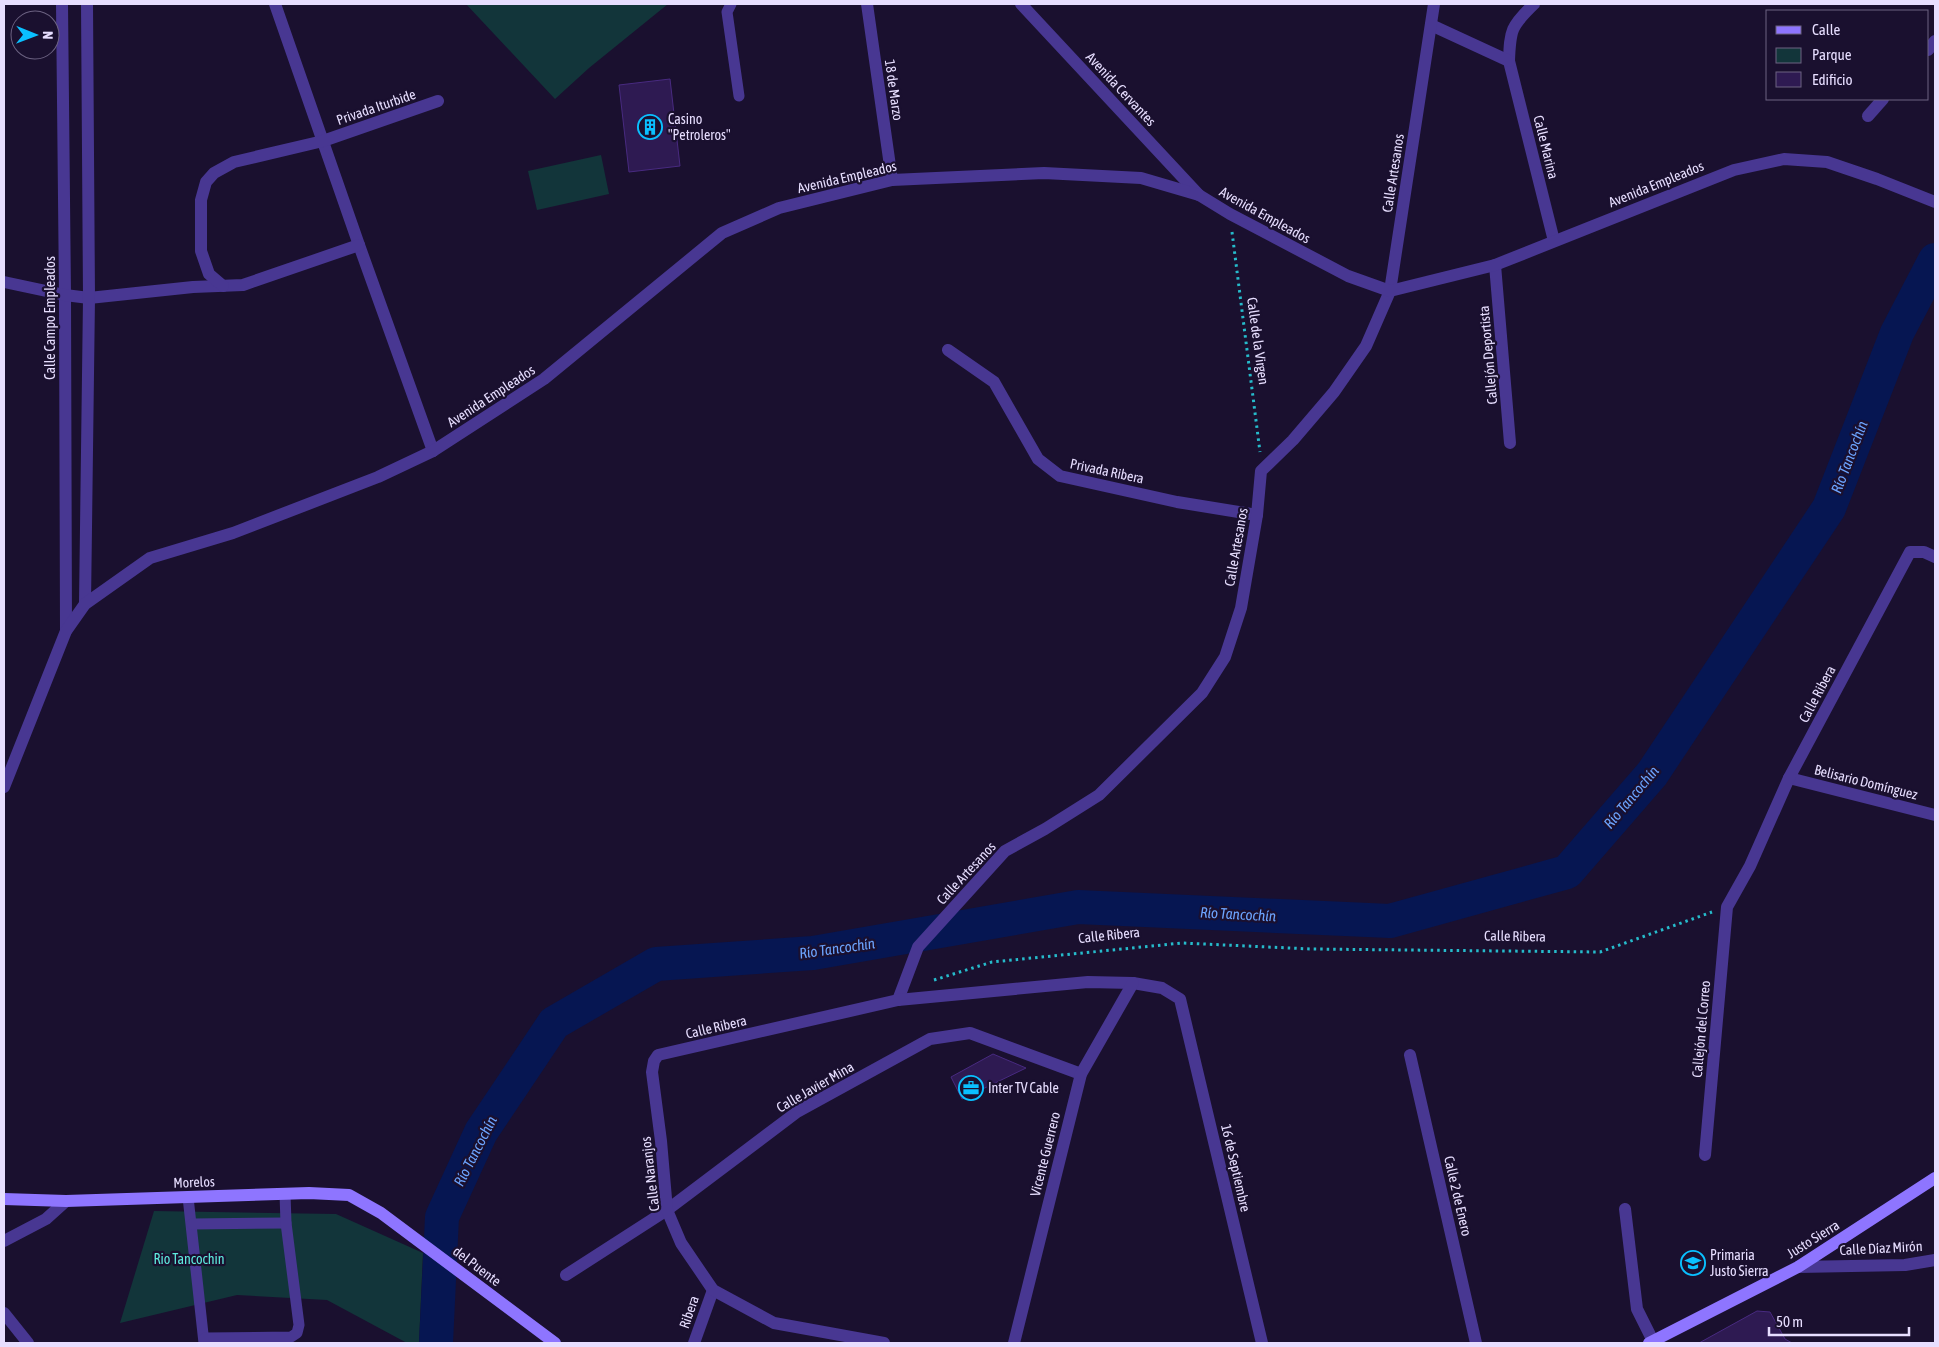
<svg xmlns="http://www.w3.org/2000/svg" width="1939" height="1347" viewBox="0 0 1939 1347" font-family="'Asap Condensed',sans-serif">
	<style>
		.green { fill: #12353a }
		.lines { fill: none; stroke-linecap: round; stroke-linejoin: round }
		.river { stroke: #061652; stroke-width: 34 }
		.building { fill: #2e1a52; stroke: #482a80 }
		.path { stroke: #26bbcb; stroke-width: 3; stroke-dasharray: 2.5 4; stroke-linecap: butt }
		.service { stroke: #483792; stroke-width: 11 }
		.minor { stroke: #483792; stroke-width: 12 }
		.tertiary { stroke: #483792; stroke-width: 12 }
		.secondary { stroke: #8e75ff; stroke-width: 12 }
		.labels { text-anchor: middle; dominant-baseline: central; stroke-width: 4.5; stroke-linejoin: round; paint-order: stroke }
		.street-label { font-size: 14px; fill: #e7deff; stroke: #1a102f }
		.poi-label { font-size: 14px; fill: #e7deff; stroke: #1a102f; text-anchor: start }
		.park-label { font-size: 14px; fill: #5eebde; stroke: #1a102f }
		.water-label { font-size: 15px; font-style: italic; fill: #6ca4ff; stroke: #1a102f }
	</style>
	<rect width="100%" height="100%" fill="#1a102f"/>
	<g class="green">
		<polygon points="466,4 668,4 589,68 555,99"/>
		<polygon points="601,155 609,194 537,210 528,171"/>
		<polygon points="154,1211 336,1214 423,1253 419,1343 407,1343 327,1300 237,1295 120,1323"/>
	</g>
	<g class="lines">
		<polyline class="river" points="436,1343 442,1217 481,1132 554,1023 656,964 813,953 1078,907 1390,921 1567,872 1652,774 1829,508 1897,333 1935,260"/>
	</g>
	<g class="building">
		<polygon points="670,79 680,166 629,172 619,85"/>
		<polygon points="993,1054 1026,1068 962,1099 951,1077"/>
		<polygon points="1757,1311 1770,1312 1785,1339 1792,1343 1699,1343"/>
	</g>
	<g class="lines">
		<g class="path">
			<polyline points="1232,232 1260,452"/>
			<polyline points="934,980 992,962 1182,943 1311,949 1600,952 1712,912"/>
		</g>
		<g class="service">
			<polyline points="731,4 727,12 739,96"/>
			<polyline points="188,1197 204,1343"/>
			<polyline points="192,1224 286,1223"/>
			<polyline points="205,1338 291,1337 297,1333 299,1325 286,1223 285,1194"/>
		</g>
		<g class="minor">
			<polyline points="62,4 65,295 66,631"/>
			<polyline points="275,4 359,245 433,451"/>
			<polyline points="867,4 892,180"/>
			<polyline points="1021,4 1199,195"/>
			<path d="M1534 4C1511 26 1510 30 1509 61L1554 241"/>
			<polyline points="1431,25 1509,61"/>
			<polyline points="1928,50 1935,41"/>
			<polyline points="1868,116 1883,99"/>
			<polyline points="1495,265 1510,443"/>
			<polyline points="4,282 65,295 89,298 193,287 243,285 359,245"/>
			<polyline points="223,286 209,274 201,251 201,200 206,182 214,173 234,162 323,141 438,101"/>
			<polyline points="948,350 994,382 1038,459 1060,476 1177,502 1257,515"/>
			<polyline points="85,604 89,298 87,4"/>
			<polyline points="1789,778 1935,815"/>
			<polyline points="898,1000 918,947 1005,851 1045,829 1099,795 1202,693 1225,657 1241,608 1257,515 1261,471 1293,440 1334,392 1366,346 1390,291 1434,4"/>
			<polyline points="1410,1055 1476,1343"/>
			<polyline points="1705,1155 1727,907 1750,866 1789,778 1910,552 1924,552 1935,557"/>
			<polyline points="1625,1209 1637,1309 1654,1343"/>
			<polyline points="4,1241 46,1219 66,1201"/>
			<polyline points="1798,1267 1905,1265 1935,1260"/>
			<polyline points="566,1275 667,1210 797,1112 930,1039 970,1033 1081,1074"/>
			<polyline points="4,1313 28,1343"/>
			<polyline points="694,1343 713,1290"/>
			<polyline points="884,1343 774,1323 713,1290 681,1243 667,1210 661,1141 652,1072 654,1061 658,1055 898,1000 1088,982 1133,983 1162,988 1180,999 1262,1343"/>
			<polyline points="1014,1343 1081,1074 1133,983"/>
		</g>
		<polyline class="tertiary" points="4,787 66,631 85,604 150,558 233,533 378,477 433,451 544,379 722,233 779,208 892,180 1044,173 1141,178 1199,195 1230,214 1348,276 1390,291 1495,265 1734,170 1784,159 1827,162 1877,179 1935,202"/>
		<g class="secondary">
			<polyline points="4,1199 66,1201 309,1193 349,1195 381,1213 555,1343"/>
			<polyline points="1649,1343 1798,1267 1935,1178"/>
		</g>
	</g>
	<defs>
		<symbol id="building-ring" viewBox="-11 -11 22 22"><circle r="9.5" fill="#1a102f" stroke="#0ac0ff" stroke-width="1.5"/><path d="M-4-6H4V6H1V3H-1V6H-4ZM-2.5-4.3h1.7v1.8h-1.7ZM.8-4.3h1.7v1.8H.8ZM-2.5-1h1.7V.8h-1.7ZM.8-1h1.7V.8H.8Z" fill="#0ac0ff"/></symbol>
		<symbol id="office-ring" viewBox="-11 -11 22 22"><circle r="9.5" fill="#1a102f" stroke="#0ac0ff" stroke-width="1.5"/><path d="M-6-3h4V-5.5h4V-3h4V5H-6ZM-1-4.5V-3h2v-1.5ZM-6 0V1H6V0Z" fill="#0ac0ff"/></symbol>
		<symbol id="school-ring" viewBox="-11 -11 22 22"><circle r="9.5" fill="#1a102f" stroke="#0ac0ff" stroke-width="1.5"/><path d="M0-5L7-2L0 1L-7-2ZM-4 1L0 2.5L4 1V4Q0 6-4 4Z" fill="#0ac0ff"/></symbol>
	</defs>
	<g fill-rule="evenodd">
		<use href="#building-ring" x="636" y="113" width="28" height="28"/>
		<use href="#office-ring" x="957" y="1074" width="28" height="28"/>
		<use href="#school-ring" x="1679" y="1249" width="28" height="28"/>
	</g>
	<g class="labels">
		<g class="street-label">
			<text transform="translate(1121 89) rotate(47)">Avenida Cervantes</text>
			<text transform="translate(894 90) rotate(82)">18 de Marzo</text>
			<text transform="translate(376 107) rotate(-19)">Privada Iturbide</text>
			<text transform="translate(1546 147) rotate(76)">Calle Marina</text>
			<text transform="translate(1393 173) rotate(-81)">Calle Artesanos</text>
			<text transform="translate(847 177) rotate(-13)">Avenida Empleados</text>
			<text transform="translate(1656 184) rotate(-22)">Avenida Empleados</text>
			<text transform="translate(1265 215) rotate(29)">Avenida Empleados</text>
			<text transform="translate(50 318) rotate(-90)">Calle Campo Empleados</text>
			<text transform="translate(1258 341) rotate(82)">Calle de la Virgen</text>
			<text transform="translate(1488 355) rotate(-95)">Callejón Deportista</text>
			<text transform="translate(491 396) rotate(-33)">Avenida Empleados</text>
			<text transform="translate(1107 471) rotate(12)">Privada Ribera</text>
			<text transform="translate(1236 547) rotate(-80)">Calle Artesanos</text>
			<text transform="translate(1817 694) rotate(-62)">Calle Ribera</text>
			<text transform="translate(1866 782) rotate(14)">Belisario Domínguez</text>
			<text transform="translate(966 873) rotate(-47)">Calle Artesanos</text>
			<text transform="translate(1109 935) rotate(-6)">Calle Ribera</text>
			<text transform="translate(1515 936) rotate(1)">Calle Ribera</text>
			<text transform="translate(716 1027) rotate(-13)">Calle Ribera</text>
			<text transform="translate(1701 1029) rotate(-85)">Callejón del Correo</text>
			<text transform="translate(815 1087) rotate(-30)">Calle Javier Mina</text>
			<text transform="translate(1045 1154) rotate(-76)">Vicente Guerrero</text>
			<text transform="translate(1236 1168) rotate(77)">16 de Septiembre</text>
			<text transform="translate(650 1174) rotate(-97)">Calle Naranjos</text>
			<text transform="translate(194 1182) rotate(-2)">Morelos</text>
			<text transform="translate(1458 1196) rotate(77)">Calle 2 de Enero</text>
			<text transform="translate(1813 1239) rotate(-32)">Justo Sierra</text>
			<text transform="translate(1881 1248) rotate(-3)">Calle Díaz Mirón</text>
			<text transform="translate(477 1266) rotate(37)">del Puente</text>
			<text transform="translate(689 1312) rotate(-71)">Ribera</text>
		</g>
		<g class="poi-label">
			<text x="668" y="119">Casino<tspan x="668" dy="16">"Petroleros"</tspan></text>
			<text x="988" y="1088">Inter TV Cable</text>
			<text x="1710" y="1255">Primaria<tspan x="1710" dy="16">Justo Sierra</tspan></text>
		</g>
		<g class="park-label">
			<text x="189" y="1259">Rio Tancochin</text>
		</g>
		<g class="water-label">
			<text transform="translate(1849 457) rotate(-69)">Río Tancochín</text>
			<text transform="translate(1631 797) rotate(-50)">Río Tancochín</text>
			<text transform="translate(1238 914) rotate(3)">Río Tancochín</text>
			<text transform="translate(837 948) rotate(-8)">Río Tancochín</text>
			<text transform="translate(475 1151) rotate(-63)">Río Tancochín</text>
		</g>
	</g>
	<rect width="1939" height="1347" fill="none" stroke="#e7deff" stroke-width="10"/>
	<rect x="1766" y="10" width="162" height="90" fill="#1a102f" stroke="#6c6282"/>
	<rect x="1776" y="26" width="25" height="8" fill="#8e75ff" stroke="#6c6282"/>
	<text x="1812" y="35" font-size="15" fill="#e7deff">Calle</text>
	<rect x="1776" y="48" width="25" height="15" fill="#12353a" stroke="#6c6282"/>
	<text x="1812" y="60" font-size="15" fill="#e7deff">Parque</text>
	<rect x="1776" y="72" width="25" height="15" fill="#2e1a52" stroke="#6c6282"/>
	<text x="1812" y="85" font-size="15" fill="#e7deff">Edificio</text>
	<g transform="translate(35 35) rotate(91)"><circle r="24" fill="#1a102f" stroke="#6c6282"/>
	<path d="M0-4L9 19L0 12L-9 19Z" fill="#0ac0ff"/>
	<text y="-8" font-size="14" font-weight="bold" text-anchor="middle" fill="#e7deff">N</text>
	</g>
	<path d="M1769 1327v8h140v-8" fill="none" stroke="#e7deff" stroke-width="2.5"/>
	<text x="1776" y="1327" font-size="15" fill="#e7deff" stroke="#1a102f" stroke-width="4" paint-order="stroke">50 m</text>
</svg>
